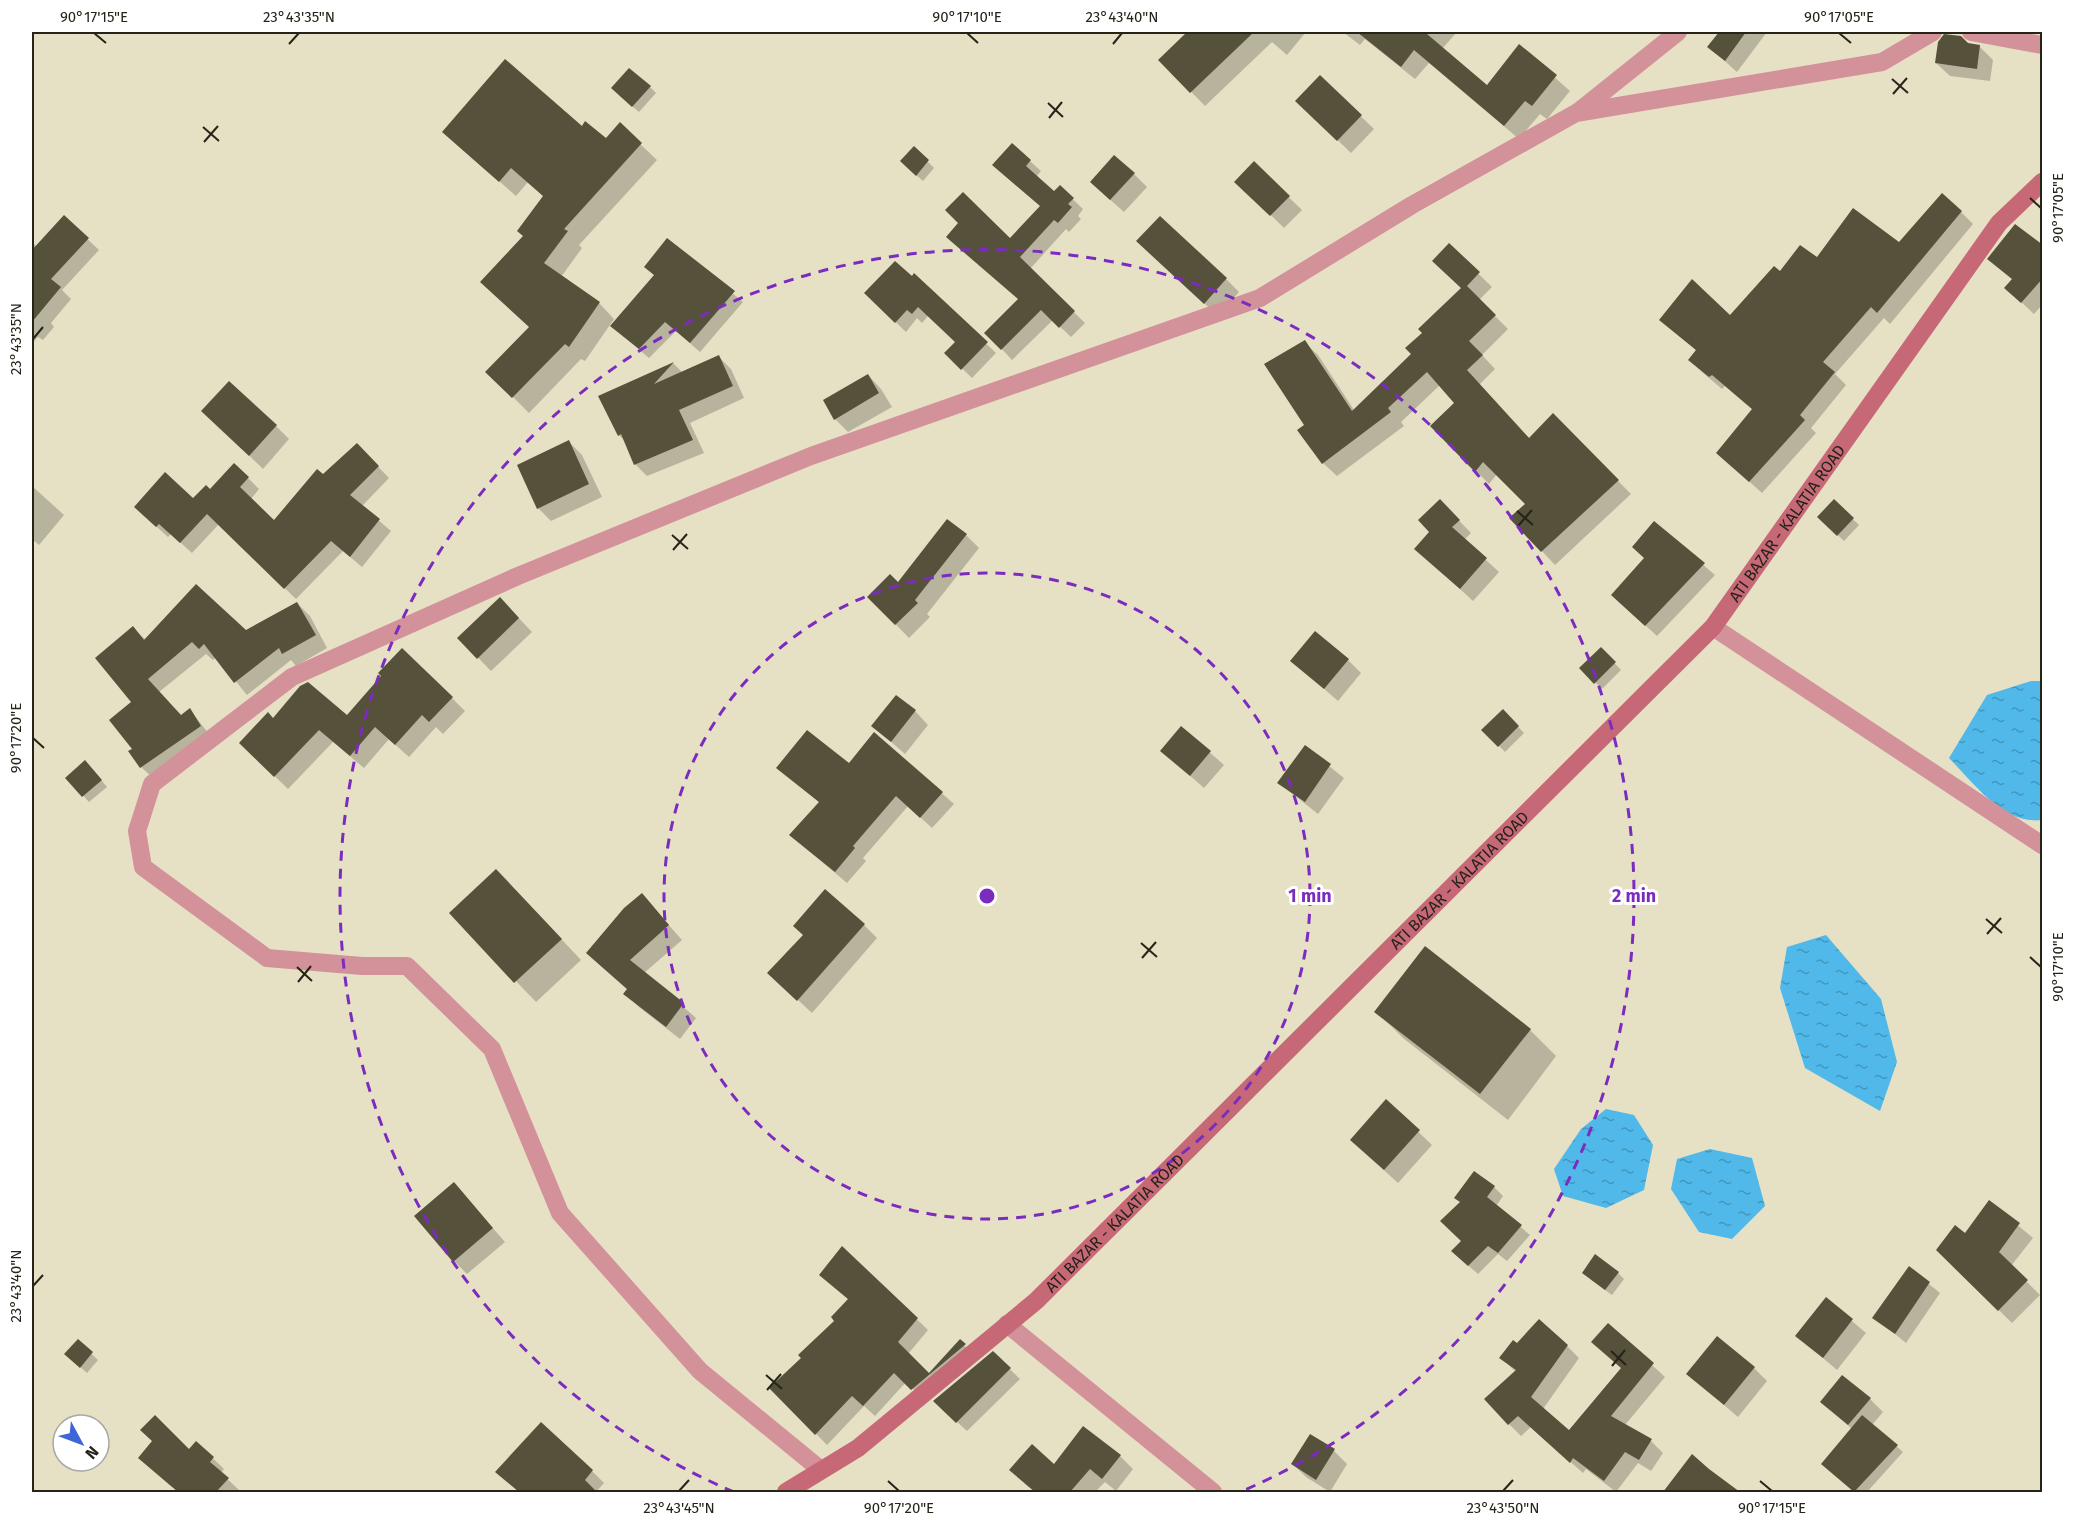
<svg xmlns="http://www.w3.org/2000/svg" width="2074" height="1524" viewBox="0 0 2074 1524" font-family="'Fira Sans',sans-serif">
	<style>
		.water { fill: url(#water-ripples) }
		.shadow { fill: #0003 }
		.building { fill: #56513a }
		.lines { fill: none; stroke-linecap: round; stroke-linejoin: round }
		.minor { stroke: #d39199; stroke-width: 18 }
		.secondary { stroke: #c76877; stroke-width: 18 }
		.ticks { fill: none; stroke: #262319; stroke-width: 2 }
		.ring { fill: none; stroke: #7b2cbf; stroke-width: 3; stroke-dasharray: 10 8 }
		.labels { text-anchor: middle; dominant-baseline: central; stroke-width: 6; stroke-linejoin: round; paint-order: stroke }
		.street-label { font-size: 16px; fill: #262319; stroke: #fff }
		.centre { fill: #7b2cbf; stroke: #fff; stroke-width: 3 }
		.ring-label { font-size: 18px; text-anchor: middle; font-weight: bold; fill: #7b2cbf; stroke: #fff; stroke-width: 6; stroke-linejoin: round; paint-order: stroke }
		.neatline { fill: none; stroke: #262319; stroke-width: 2 }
		.ticks-label { font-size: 15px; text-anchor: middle; fill: #262319 }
	</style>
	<defs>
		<pattern id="water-ripples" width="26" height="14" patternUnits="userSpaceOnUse" patternTransform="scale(1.5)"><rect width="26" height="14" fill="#50b9e9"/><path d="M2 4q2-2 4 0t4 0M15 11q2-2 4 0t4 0" fill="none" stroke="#4296bc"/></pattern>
	</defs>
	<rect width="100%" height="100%" fill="#e6e0c5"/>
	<g class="water">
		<path d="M2031 681H2042V820C2003 825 1973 782 1949 758L1987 695Z"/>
		<polygon points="1826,935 1881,999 1897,1062 1880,1111 1805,1068 1780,988 1787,947"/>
		<polygon points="1606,1109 1634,1115 1653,1145 1644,1190 1606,1208 1563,1196 1554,1169 1581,1129"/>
		<polygon points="1710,1149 1752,1158 1765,1206 1732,1239 1699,1232 1671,1189 1677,1159"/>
	</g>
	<g class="shadow">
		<polygon points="1190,32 1306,32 1287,55 1272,42 1205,106 1160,60"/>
		<polygon points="1343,32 1457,32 1442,49 1487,87 1519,46 1570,91 1547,119 1540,114 1519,139 1429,63 1415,79 1365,39 1360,45"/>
		<polygon points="1721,32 1767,32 1737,72 1709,47"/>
		<polygon points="1968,44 1979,46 1993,60 1990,81 1950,76 1936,63"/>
		<polygon points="1320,77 1374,129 1351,153 1297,101"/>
		<polygon points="650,87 656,93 639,112 619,95"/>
		<polygon points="620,125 657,160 579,245 582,248 561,277 599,303 614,319 585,361 581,359 529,413 488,372 531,328 482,282 524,236 544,197 528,182 516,196 444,132 582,128 606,140"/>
		<polygon points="1012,145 1041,171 1036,177 1054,193 1060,187 1083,209 1078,216 1081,219 1069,232 1066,229 1030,269 1085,323 1071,337 1053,320 1012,360 987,333 1020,300 1010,240 1041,207"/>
		<polygon points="914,148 934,168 923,181 908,168"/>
		<polygon points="1254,164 1302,210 1284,228 1237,182"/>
		<polygon points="1134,174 1147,187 1124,212 1105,195"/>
		<polygon points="1961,212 1973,224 1890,324 1884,318 1835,374 1846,385 1811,428 1816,433 1762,493 1731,465 1753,410 1725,386 1722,389 1702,372 1690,360 1697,351 1661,320 1730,317 1780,274 1818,259 1900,244"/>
		<polygon points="64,217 99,250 62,290 71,299 51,323 54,327 43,340 38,337 32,344 32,242 37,247"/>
		<polygon points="668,240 743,302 700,352 676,331 649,358 622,335 655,276"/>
		<polygon points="1449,245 1492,287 1479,300 1508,329 1482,355 1495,369 1479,385 1530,439 1553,416 1631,494 1555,565 1511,518 1527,504 1497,474 1489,484 1432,426 1456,403 1440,385 1401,422 1404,426 1337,476 1323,463 1306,425 1304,342 1318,355 1354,410 1413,354 1424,333 1463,288"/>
		<polygon points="2042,246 2042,305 2034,314 2019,300 2013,280 1989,259"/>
		<polygon points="1152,255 1226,279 1239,292 1218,316"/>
		<polygon points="914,275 996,353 972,378 946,353 957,342 928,316 922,323 917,318 906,332 866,293"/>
		<polygon points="719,357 731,369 744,398 690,423 704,453 647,476 635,464 626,442 619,435 601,397 673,363 683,373"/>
		<polygon points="868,375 881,389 892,407 848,432 835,419"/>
		<polygon points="217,424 276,426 289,439 263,469"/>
		<polygon points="569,442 582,455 602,497 551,521 538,508"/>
		<polygon points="357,445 389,478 362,506 391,531 362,567 343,551 296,599 219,524 192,553 171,534 168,537 147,518 248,478 259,489 251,499 274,522"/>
		<polygon points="32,486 64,515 39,545 32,539"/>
		<polygon points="1440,501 1471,533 1464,540 1499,572 1473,601 1416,549 1431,532"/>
		<polygon points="1834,501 1859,525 1844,541 1819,517"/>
		<polygon points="1654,523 1715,575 1657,636 1623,605 1646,559"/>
		<polygon points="966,535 979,548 927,614 930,617 909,638 869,597 898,584"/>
		<polygon points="297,603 310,616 327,648 296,666 291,660 247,695 216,657 213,660 206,654 159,692 181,716 190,710 213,739 154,779 141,767 134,749 133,628 146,640 246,632"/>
		<polygon points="514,613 532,632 491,671 459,638"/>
		<polygon points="1601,649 1621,670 1602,689 1581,668"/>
		<polygon points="1348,660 1361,673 1338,701 1292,661"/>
		<polygon points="452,698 465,711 443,734 436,727 409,757 389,739 364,768 333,742 288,789 254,756 274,720 347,717"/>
		<polygon points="915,711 928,725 905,754 873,726"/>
		<polygon points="1503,711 1524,733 1505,752 1484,730"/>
		<polygon points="1182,728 1224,765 1204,788 1162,751"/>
		<polygon points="875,734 954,804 932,828 908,806 863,858 866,861 847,883 803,846 820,803 778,768 849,765"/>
		<polygon points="1305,747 1344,778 1318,814 1279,783"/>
		<polygon points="91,768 107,787 89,802 67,778"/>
		<polygon points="516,891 581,960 536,1002 451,913"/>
		<polygon points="642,895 682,940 644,973 696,1018 680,1039 639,1007 625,993 628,990 601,966"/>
		<polygon points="864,925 877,938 812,1013 783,986"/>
		<polygon points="1376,1011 1530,1030 1556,1056 1508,1120 1403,1038"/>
		<polygon points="1386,1101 1432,1145 1398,1183 1365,1153"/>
		<polygon points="454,1184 505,1242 467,1274 454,1261"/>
		<polygon points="1494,1187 1503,1196 1496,1206 1530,1235 1507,1261 1498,1254 1478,1274 1462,1260 1461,1203"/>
		<polygon points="1990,1202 2033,1238 2011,1266 2040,1295 2012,1323 1938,1250 1965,1235"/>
		<polygon points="843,1248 928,1330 908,1354 929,1375 960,1341 975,1356 923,1399 906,1382 875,1416 864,1406 827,1445 771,1388 803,1358 836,1321 849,1300 821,1275"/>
		<polygon points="1909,1268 1940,1293 1906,1343 1874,1317"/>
		<polygon points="1618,1273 1624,1279 1612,1295 1590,1279"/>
		<polygon points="1826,1299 1866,1333 1837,1370 1797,1336"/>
		<polygon points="1608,1325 1665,1377 1625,1425 1651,1441 1663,1453 1651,1471 1638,1463 1616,1492 1586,1469 1583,1473 1531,1427 1521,1436 1509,1424 1516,1372 1501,1358 1518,1345 1567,1346 1579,1358 1543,1409 1569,1433 1623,1369"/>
		<polygon points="78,1341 98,1360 87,1373 66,1354"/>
		<polygon points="993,1353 1020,1379 967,1431 945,1411"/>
		<polygon points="1754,1368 1767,1381 1738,1417 1688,1374"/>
		<polygon points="1870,1399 1883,1412 1872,1425 1903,1452 1867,1492 1856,1492 1830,1470 1852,1429 1822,1402"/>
		<polygon points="1311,1436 1334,1451 1347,1464 1330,1492 1306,1477 1293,1464"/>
		<polygon points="197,1443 224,1469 221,1473 239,1490 236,1492 185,1492 173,1483 171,1486 140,1458 189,1451"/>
		<polygon points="1120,1456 1133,1469 1116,1491 1105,1482 1095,1492 1035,1492 1024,1483 1055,1466"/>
		<polygon points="1692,1456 1731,1488 1736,1492 1665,1492"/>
		<polygon points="592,1471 604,1483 596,1492 519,1492 497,1472"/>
	</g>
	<g class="building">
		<polygon points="1187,32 1254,32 1190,93 1158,60"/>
		<polygon points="1357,32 1429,32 1427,34 1487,85 1519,44 1557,75 1532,106 1525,101 1504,126 1414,50 1401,67"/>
		<polygon points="1719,32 1746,32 1725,61 1707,47"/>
		<polygon points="1944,34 1961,36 1968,43 1980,45 1977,69 1935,63 1938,42"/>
		<polygon points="505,59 582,126 585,121 606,138 620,122 642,143 564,229 568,231 544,263 600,302 569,347 565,344 512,398 485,372 529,327 480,282 523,236 517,231 543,196 511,168 499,182 442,132"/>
		<polygon points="629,68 651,86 632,107 611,88"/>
		<polygon points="1320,75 1362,115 1337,141 1295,101"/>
		<polygon points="1012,143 1031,160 1026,166 1054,191 1060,185 1074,198 1068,204 1072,207 1058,223 1054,220 1020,257 1075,311 1059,328 1041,310 1001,350 984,333 1018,299 946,237 958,223 945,210 963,192 1010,238 1040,206 992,165"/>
		<polygon points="914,146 929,160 916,176 900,161"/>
		<polygon points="1114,155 1135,173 1110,200 1090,182"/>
		<polygon points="1254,161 1290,196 1270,216 1234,182"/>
		<polygon points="1942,193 1962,211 1877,313 1871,307 1823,362 1835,372 1800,415 1805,420 1749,482 1716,453 1752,409 1712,375 1709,377 1688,360 1696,350 1659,320 1692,279 1730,315 1774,266 1780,271 1800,245 1817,257 1853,208 1899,242"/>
		<polygon points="64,215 89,238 51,279 61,287 32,322 32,250"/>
		<polygon points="1160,216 1227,278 1204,304 1136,241"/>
		<polygon points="2015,224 2043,245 2043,278 2021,303 2004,288 2012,279 1987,259"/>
		<polygon points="667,238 735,291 690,343 665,322 639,349 610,326 654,275 644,267"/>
		<polygon points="1449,243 1480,272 1467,286 1496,315 1469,341 1483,355 1467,370 1529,438 1553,413 1619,480 1541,552 1509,518 1525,504 1483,462 1475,472 1430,426 1454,403 1427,372 1388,408 1391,412 1322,464 1297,430 1304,425 1264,364 1305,340 1352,411 1411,354 1405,348 1422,333 1418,329 1461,288 1432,261"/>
		<polygon points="895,261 912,276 914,273 988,342 961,370 944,353 955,342 918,307 912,314 907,310 895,323 864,293"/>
		<polygon points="719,355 733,386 679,410 693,440 634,465 621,434 618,436 598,396 674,362 654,384"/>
		<polygon points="868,374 879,393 834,420 823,400"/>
		<polygon points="229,381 277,425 249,456 201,411"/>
		<polygon points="569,440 589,484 537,509 517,465"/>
		<polygon points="357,443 379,466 350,495 380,519 350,557 331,541 284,589 207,514 180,543 159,524 156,527 134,507 165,472 193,498 206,485 210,489 234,463 249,477 240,487 274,520 317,469 323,474"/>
		<polygon points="1440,499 1460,520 1452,527 1487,558 1460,589 1414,549 1429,532 1418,520"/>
		<polygon points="1834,499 1854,518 1837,536 1817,517"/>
		<polygon points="947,519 967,534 915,600 918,603 895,625 867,597 890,574 898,582"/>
		<polygon points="1654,521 1705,563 1645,626 1611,595 1644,558 1632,547"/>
		<polygon points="196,584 246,630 297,602 316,635 282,654 279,648 234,683 204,644 199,649 192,642 148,679 181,715 190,708 201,726 140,768 128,751 132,749 109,720 131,702 95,658 133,626 144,640"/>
		<polygon points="500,597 519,618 477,659 457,638"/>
		<polygon points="1315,631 1349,659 1324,689 1290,661"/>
		<polygon points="1601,647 1616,662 1594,684 1579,668"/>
		<polygon points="402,648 453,697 429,722 422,715 395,745 375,727 350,756 319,730 274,777 239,743 268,712 273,718 300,686 308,682 347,715 381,676 378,673"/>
		<polygon points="896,695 916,710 891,742 871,726"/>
		<polygon points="1503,709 1519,726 1498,747 1481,730"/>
		<polygon points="1181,726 1211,751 1190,776 1160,751"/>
		<polygon points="807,730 849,763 874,732 943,792 920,818 896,796 853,846 855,848 835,872 789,835 819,802 776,768"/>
		<polygon points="1305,745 1331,764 1305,802 1277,783"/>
		<polygon points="85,760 102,780 82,797 65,778"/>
		<polygon points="496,869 562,939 514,983 449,913"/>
		<polygon points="825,889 865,924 797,1001 767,973 803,935 793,926"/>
		<polygon points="642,893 669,925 630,960 684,1003 666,1027 623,994 627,989 586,953 624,908"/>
		<polygon points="1425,946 1531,1029 1480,1094 1374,1012"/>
		<polygon points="1386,1099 1420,1130 1384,1170 1350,1140"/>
		<polygon points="1474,1171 1495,1186 1487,1197 1522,1225 1498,1253 1488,1246 1468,1266 1451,1251 1461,1241 1440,1221 1460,1202 1454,1198"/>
		<polygon points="454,1182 493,1228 453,1262 414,1216"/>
		<polygon points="1989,1200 2020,1223 1999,1252 2028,1280 1998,1311 1936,1250 1955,1225 1965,1233"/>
		<polygon points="842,1246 918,1318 898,1342 929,1373 960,1339 966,1344 911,1390 894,1373 863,1406 852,1396 815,1435 769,1388 801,1358 798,1355 834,1321 831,1317 848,1299 819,1275"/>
		<polygon points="1595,1254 1619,1272 1605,1290 1582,1273"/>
		<polygon points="1909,1266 1930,1282 1895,1334 1872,1318"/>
		<polygon points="1826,1297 1853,1319 1823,1358 1795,1336"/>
		<polygon points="1539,1319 1568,1345 1531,1397 1569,1430 1621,1368 1591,1342 1608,1323 1654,1363 1611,1416 1652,1439 1639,1460 1625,1452 1604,1481 1573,1458 1570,1463 1518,1416 1508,1425 1484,1399 1516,1370 1499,1358 1513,1340 1517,1343"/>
		<polygon points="1717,1336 1755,1367 1724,1405 1686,1374"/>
		<polygon points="78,1339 93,1352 80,1368 64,1354"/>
		<polygon points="993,1351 1011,1368 956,1423 933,1401"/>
		<polygon points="1842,1375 1871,1398 1848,1425 1820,1402"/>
		<polygon points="155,1415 189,1449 196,1441 214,1457 210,1462 229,1478 216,1492 178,1492 138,1458 152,1441 140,1430"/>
		<polygon points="1862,1415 1898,1445 1854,1492 1821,1464"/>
		<polygon points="541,1422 593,1470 585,1480 597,1492 519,1492 495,1472"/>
		<polygon points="1083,1426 1121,1455 1102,1479 1090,1469 1070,1492 1035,1492 1009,1470 1032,1444 1054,1464"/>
		<polygon points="1310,1434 1335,1449 1316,1480 1291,1464"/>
		<polygon points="1692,1454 1709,1469 1740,1492 1663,1492"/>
	</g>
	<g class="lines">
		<g class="minor">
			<polyline points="1971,32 2042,45"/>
			<polyline points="1578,112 1678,32"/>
			<polyline points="1713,627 2042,845"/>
			<polyline points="1007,1324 1213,1492"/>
			<polyline points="821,1470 700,1371 560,1213 492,1049 407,966 362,966 267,958 143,867 137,831 152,784 292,677 518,576 811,456 1260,298 1412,205 1576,113 1882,62 1933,32"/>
		</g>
		<path class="secondary" id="s1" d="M786 1492 858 1448 1036 1301 1713 627 1999 223 2042 182"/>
	</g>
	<path class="ticks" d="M94 33 106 43M967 33 978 43M1839 33 1851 43M289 44 299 33M1113 44 1122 33M1892 79 1908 93M1893 94 1907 78M1048 103 1063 117M1049 118 1062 102M203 127 219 141M204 142 218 126M2030 198 2041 208M33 339 43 327M1517 511 1533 525M1518 526 1532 510M672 535 688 549M673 550 687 534M33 738 44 748M1986 919 2002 933M1987 934 2001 918M1141 943 1157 957M2030 957 2041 967M1142 958 1156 942M297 967 312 981M298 982 311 966M33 1286 43 1275M1611 1351 1626 1365M1612 1366 1625 1350M766 1375 782 1389M767 1390 781 1374M888 1481 899 1491M1760 1481 1772 1491M679 1491 689 1480M1503 1491 1513 1480"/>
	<g class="ring">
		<circle cx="987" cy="896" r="323"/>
		<path d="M734 1492A647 647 0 1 1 1240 1492"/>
	</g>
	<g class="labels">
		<g class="street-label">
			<text stroke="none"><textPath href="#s1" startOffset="1398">ATI BAZAR - KALATIA ROAD</textPath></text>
			<text stroke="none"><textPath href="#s1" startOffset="912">ATI BAZAR - KALATIA ROAD</textPath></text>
			<text stroke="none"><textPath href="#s1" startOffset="426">ATI BAZAR - KALATIA ROAD</textPath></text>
		</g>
	</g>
	<circle cx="987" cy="896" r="9" class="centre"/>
	<g class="ring-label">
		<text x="1310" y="902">1 min</text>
		<text x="1634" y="902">2 min</text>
	</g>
	<rect width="2074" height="1524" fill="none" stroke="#ffffff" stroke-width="66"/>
	<g transform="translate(81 1443) rotate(131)"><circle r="28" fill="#ffffff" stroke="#a8a7a3" stroke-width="1.5"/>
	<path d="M0-4.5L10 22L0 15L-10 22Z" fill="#3d65d6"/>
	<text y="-9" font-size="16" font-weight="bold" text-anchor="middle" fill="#262319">N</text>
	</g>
	<rect x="33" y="33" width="2008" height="1458" class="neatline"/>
	<g class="ticks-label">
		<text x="94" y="22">90°17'15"E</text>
		<text x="299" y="22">23°43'35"N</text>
		<text x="967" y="22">90°17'10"E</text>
		<text x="1122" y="22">23°43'40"N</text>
		<text x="1839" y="22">90°17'05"E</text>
		<text transform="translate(2058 208) rotate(-90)" y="5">90°17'05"E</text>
		<text transform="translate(16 339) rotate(-90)" y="5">23°43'35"N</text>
		<text transform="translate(16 738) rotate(-90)" y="5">90°17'20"E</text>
		<text transform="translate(2058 967) rotate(-90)" y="5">90°17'10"E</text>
		<text transform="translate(16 1286) rotate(-90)" y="5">23°43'40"N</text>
		<text x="679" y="1513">23°43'45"N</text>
		<text x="899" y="1513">90°17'20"E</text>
		<text x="1503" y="1513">23°43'50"N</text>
		<text x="1772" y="1513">90°17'15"E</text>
	</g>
</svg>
